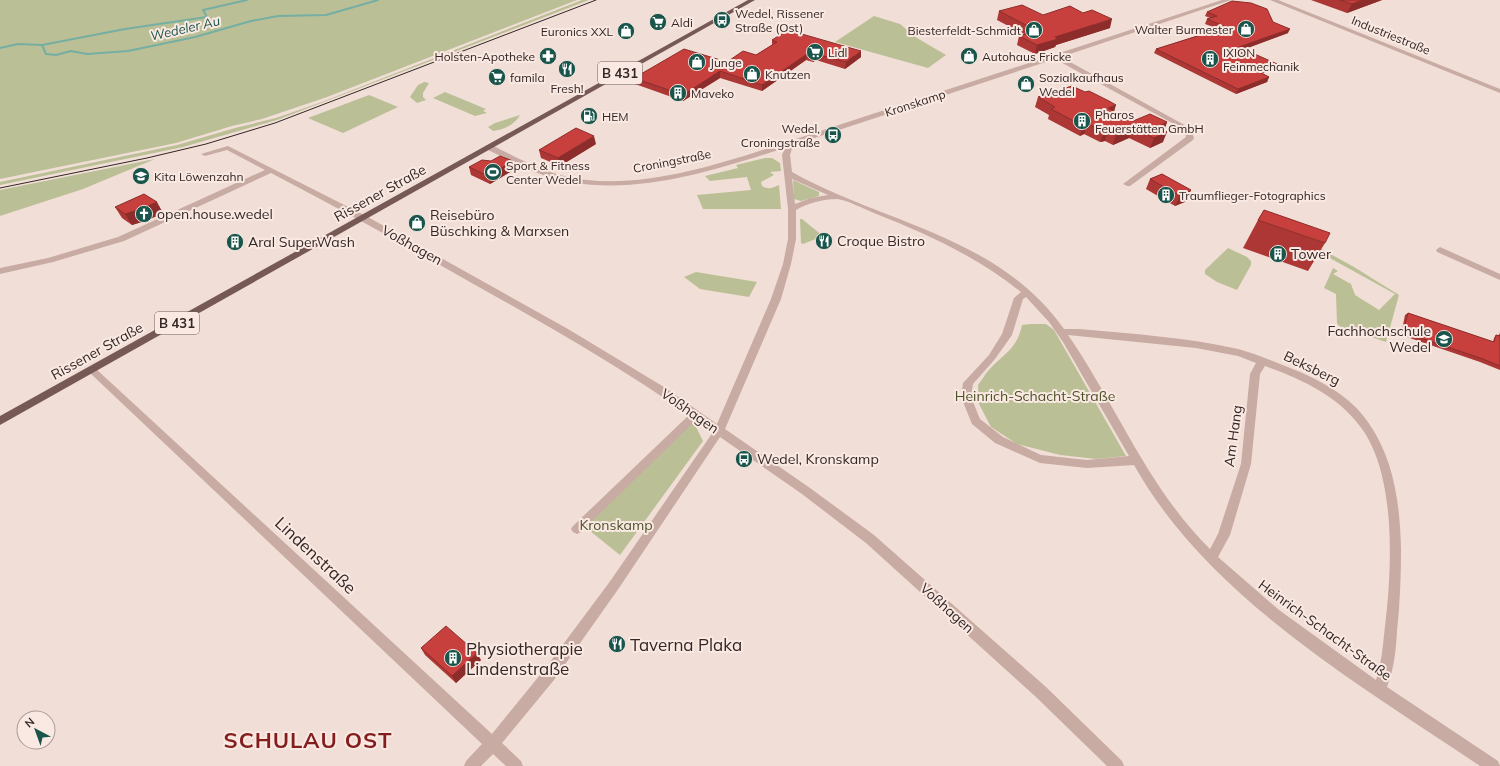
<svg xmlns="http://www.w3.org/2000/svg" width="1500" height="766" viewBox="0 0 1500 766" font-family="Mulish,sans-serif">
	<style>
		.green { fill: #bbbf96 }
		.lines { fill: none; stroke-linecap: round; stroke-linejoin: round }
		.stream { stroke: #75aea3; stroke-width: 2 }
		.minor { fill: #c8aba2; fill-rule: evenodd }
		.tertiary { fill: #c8aba2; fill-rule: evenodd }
		.primary { fill: #765955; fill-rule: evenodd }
		.tram { stroke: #332625; stroke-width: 1 }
		.wall { fill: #ac3734 }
		.shaded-wall { fill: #8c2d2b }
		.building { fill: #c8403d; stroke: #8c2d2b }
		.labels { text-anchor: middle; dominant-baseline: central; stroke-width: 4; stroke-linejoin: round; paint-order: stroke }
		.far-poi-label { font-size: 12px; fill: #332625; stroke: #f9e9e2; text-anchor: start }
		.far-street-label { font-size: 12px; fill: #332625; stroke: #f9e9e2 }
		.far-water-label { font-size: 13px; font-style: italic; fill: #1a554b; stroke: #f9e9e2 }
		.shield { fill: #f9e9e2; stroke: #6e605e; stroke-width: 1 }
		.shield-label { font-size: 13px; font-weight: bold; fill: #332625 }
		.street-label { font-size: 14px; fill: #332625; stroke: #f9e9e2 }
		.poi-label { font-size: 14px; fill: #332625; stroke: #f9e9e2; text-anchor: start }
		.park-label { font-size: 14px; fill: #4c5228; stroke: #f9e9e2 }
		.near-street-label { font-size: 17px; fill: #332625; stroke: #f9e9e2 }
		.near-poi-label { font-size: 17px; fill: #332625; stroke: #f9e9e2; text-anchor: start }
		.near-district-label { font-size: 22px; font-weight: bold; letter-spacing: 1px; fill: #831e1d; stroke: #f9e9e2 }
	</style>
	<rect width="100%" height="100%" fill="#f1ded6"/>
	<g class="green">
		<polygon points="0,0 577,0 327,97 262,119 232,126 176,143 0,179"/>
		<polygon points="582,0 589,0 277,120 183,147 0,185 0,182 177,145 235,128 276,118 322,102"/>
		<polygon points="874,16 900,24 917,38 946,55 928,68 835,42"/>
		<polygon points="424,82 429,83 423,93 423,97 426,100 417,103 410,97 418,85"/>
		<polygon points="445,92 486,109 483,111 487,113 475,116 433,98"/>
		<polygon points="369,95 398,107 343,133 308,118"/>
		<path d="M520 115C515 125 502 130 493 131L488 127 495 123Z"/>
		<path d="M765 158H772L780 163 781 171 770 172 774 175 761 182 762 186C769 190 772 188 779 185L781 209H703L697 195 751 190 747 177 710 181 705 176 738 168 736 165Z"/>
		<polygon points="155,159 83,189 0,216 0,190"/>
		<polygon points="793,180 819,192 819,196 801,201 794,199"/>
		<polygon points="800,219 802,219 823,236 803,244 801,243"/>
		<polygon points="1276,224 1354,267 1399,295 1386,342 1339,326 1337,323 1336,294 1324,288 1333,268 1338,271 1333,274 1351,284 1355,295 1379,310 1395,294 1308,246"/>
		<polygon points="1228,248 1247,257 1251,261 1251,265 1237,290 1217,282 1205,274 1205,270"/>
		<polygon points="696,272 757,282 749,297 700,289 684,277"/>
		<path d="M1031 324H1046L1054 330 1126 456 1096 459 1060 455 1017 444 991 427 979 404 978 385C982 380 985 374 989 370 1004 353 1017 350 1022 325Z"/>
		<polygon points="690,422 696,427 703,441 620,555 585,527"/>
	</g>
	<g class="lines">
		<g class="stream">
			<polyline points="42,45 125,29 207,17 203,10 247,0"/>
			<polyline points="0,48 18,44 42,45 46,54 56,55 71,51 87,54 128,51 195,37 251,21 278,16 326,15 378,0"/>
		</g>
		<g class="minor">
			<path d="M1222 0H1231L1061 57 1190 128 1194 138 1193 140 1130 186H1127L1123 184 1186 137 1183 129 1055 59 793 145 790 155 792 172C885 224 997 235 1064 329H1079C1132 334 1186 337 1238 349 1257 354 1277 363 1295 370 1322 381 1351 397 1368 422 1394 459 1400 504 1401 549 1401 576 1400 603 1397 631 1396 650 1394 669 1387 687L1498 761 1500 766H1480C1357 683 1208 597 1134 465L1087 468 1040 463 995 443 972 424 961 397 963 383 989 355 1002 334 1014 298 1021 292C976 256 927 234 874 213 864 209 847 200 837 199 823 199 808 203 796 210V239L791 264 781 299 725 429 810 488 874 535 1046 687 1122 761 1124 766H1107L1036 697 866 543 802 494 720 437 619 588 554 680 502 743 521 761 523 766H506L493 754 481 766H464L466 761 482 744 89 372 87 370 89 368H95L492 734 544 670 611 580 713 432 696 420 581 532 577 534 573 532 571 529 573 526 689 415C621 368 549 326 477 286 409 247 340 209 271 173L124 241 53 262 0 274V268L48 258 118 237 265 170 227 150 205 156 201 154 228 146 366 216 568 329 664 387 717 424 771 299 783 264 788 239V209L782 155 785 148C715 170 639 196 565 181 537 176 511 161 486 149V145H492C515 157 539 170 564 176 639 195 735 159 805 136ZM792 179 828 195 811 198 795 204ZM1026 297 1049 322 1063 342 1129 456 1087 460 1041 455 1003 437 980 419 971 397 973 384 995 359 1012 335 1023 299ZM1068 335 1196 348 1238 356 1256 363 1250 374 1241 464 1218 534 1210 549C1148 488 1117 406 1068 335ZM1265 366C1300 379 1335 394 1359 425 1397 472 1392 569 1385 626 1383 644 1382 662 1376 680L1279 610 1218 557 1230 535 1251 464 1260 374Z"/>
			<polygon points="1440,247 1500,274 1500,280 1437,252 1436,250"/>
		</g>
		<polygon class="tertiary" points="1270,0 1278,0 1500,89 1500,93"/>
		<polygon class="primary" points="748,0 755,0 0,425 0,416"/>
		<polyline class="tram" points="0,188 147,158 206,144 275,123 596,0"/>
	</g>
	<g class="wall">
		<polygon points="1311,0 1382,0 1347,13"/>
		<polygon points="999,11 1043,15 1110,28 1056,45 1055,47 1035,54 1017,45 1019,36 1024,34 997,20"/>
		<polygon points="1207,12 1273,22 1288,33 1244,49 1275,69 1262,73 1269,77 1267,82 1236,94 1154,53 1156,49 1219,29 1205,24 1207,19 1210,18 1205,16"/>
		<polygon points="772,40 861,57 845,69 816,60 813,62 806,60 762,91 720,78 683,101 635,84 634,78 727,62 756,55 772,45"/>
		<polygon points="1038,97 1114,111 1133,121 1167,122 1164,131 1163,142 1150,148 1129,138 1113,145 1105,141 1100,142 1084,134 1080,136 1048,119 1049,115 1035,107"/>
		<polygon points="596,144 560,166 541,158 539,150"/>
		<polygon points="491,161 515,169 490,184 471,175 469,167"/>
		<polygon points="1162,174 1187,201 1175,206 1146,189 1150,179"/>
		<polygon points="115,207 163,213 148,220 132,225 122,218"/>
		<polygon points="1258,220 1325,243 1308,271 1243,248"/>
		<polygon points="1408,313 1493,342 1494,338 1496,335 1498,336 1500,333 1500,370 1480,362 1401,335 1405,315"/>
		<polygon points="421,648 481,660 456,683 425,655"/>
	</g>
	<g class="shaded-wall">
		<polygon points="1363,0 1382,0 1347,13 1352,4"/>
		<polygon points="1112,19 1110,28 1056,45 1055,47 1035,54 1037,45 1055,37"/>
		<polygon points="1290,29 1288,33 1237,52 1239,47"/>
		<polygon points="861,51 861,57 845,69 846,62"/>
		<polygon points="807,54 806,60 762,91 762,85"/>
		<polygon points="816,54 816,60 813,62 813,56"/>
		<polygon points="1277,64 1275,69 1255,76 1257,71"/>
		<polygon points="720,71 720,78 683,101 683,95"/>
		<polygon points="1269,77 1267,82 1236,94 1238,89"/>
		<polygon points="1116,105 1113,115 1108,108"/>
		<polygon points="1167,122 1163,133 1157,127"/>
		<polygon points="1088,124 1084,134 1080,136 1083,126"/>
		<polygon points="1133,127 1129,138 1113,145 1116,135"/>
		<polygon points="1108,130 1105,141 1100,142 1104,132"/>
		<polygon points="1167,132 1163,142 1150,148 1154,138"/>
		<polygon points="594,136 596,144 560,166 558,158"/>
		<polygon points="513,161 515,169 490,184 488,176"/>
		<polygon points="1191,190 1187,201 1175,206 1180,196"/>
		<polygon points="157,202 163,213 148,220 132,225 125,214"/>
		<polygon points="477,653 481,660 456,683 452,676"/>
	</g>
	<g class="building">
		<polygon points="1340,0 1363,0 1352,4"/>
		<polygon points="1232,1 1251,3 1267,9 1273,22 1290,29 1239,47 1277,64 1257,71 1269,77 1238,89 1156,49 1226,27 1207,19 1217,16 1207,12"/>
		<polygon points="1022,5 1043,15 1070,6 1083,13 1092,10 1112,19 1055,37 1058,39 1037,45 1019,36 1037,31 999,11"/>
		<polygon points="788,30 861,51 846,62 816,54 813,56 807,54 762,85 720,71 683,95 634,78 684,49 727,62 743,51 756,55 777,42 772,40"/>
		<polygon points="1072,86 1085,92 1089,91 1109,101 1116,105 1108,108 1133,121 1150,114 1167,122 1157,127 1167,132 1154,138 1133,127 1116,135 1108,130 1104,132 1088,124 1083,126 1051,109 1055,107 1038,97"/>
		<polygon points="576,128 594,136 558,158 539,150"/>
		<polygon points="500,156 513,161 488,176 469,167 482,160 491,161"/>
		<polygon points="1162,174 1191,190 1180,196 1150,179"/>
		<polygon points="144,194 157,202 141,209 125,214 115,207"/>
		<polygon points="1264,210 1330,233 1325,243 1258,220"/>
		<polygon points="1408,313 1494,342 1496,335 1500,336 1500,335 1500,366 1483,359 1403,332"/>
		<polygon points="446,626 477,653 452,676 421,648"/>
	</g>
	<defs>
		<symbol id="bus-disc" viewBox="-11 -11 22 22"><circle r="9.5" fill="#1a554b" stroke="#f9e9e2"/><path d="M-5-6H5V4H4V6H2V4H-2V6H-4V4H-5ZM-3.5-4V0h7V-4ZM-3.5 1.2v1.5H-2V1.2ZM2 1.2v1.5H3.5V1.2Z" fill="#fff"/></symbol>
		<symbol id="supermarket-disc" viewBox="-11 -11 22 22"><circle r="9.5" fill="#1a554b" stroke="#f9e9e2"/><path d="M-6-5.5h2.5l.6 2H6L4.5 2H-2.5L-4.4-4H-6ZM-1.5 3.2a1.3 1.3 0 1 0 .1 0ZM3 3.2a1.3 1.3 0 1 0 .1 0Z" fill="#fff"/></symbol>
		<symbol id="shop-disc" viewBox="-11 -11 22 22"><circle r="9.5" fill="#1a554b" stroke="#f9e9e2"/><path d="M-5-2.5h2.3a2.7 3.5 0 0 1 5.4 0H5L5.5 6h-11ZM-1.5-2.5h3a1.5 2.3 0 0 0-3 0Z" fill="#fff"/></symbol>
		<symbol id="pharmacy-disc" viewBox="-11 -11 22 22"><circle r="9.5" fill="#1a554b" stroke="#f9e9e2"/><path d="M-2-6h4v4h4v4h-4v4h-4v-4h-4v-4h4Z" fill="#fff"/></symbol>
		<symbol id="building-disc" viewBox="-11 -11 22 22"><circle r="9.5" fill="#1a554b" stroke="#f9e9e2"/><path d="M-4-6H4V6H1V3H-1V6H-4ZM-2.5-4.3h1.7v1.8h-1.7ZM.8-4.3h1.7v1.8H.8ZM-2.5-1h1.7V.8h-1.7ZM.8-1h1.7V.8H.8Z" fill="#fff"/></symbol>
		<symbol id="restaurant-disc" viewBox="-11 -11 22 22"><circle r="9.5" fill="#1a554b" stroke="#f9e9e2"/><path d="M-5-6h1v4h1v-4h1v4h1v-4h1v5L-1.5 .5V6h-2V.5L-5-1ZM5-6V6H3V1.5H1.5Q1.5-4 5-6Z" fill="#fff"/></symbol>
		<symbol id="fuel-disc" viewBox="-11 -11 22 22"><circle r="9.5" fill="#1a554b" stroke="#f9e9e2"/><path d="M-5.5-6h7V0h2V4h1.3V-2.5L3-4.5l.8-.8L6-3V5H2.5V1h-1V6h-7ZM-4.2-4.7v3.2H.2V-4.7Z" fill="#fff"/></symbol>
		<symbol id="stadium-disc" viewBox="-11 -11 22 22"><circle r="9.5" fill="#1a554b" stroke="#f9e9e2"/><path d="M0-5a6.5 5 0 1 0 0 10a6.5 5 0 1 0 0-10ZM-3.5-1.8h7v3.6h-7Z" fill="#fff"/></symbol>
		<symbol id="school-disc" viewBox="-11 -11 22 22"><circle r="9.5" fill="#1a554b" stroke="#f9e9e2"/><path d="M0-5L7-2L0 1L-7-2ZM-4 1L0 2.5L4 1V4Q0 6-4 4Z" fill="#fff"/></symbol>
		<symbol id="church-disc" viewBox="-11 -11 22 22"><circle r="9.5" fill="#1a554b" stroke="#f9e9e2"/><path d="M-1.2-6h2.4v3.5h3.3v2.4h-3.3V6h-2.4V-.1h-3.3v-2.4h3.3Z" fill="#fff"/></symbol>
		<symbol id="university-disc" viewBox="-11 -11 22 22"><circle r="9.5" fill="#1a554b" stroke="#f9e9e2"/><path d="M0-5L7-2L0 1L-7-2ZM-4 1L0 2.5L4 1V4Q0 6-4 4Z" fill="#fff"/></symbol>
	</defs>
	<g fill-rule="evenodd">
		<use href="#bus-disc" x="712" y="10" width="20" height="20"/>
		<use href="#supermarket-disc" x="648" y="12" width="20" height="20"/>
		<use href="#shop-disc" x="1236" y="19" width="20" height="20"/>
		<use href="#shop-disc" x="1024" y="20" width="20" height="20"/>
		<use href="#shop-disc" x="616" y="21" width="20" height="20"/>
		<use href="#supermarket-disc" x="805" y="42" width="20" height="20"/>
		<use href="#pharmacy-disc" x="538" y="46" width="20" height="20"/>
		<use href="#shop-disc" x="959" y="46" width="20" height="20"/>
		<use href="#building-disc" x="1200" y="49" width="20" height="20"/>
		<use href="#shop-disc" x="687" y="52" width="20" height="20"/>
		<use href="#restaurant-disc" x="557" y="59" width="20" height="20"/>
		<use href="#shop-disc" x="742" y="64" width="20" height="20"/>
		<use href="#supermarket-disc" x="487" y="67" width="20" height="20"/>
		<use href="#shop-disc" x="1016" y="74" width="20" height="20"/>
		<use href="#building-disc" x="668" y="83" width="20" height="20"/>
		<use href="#fuel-disc" x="579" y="106" width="20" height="20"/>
		<use href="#building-disc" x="1072" y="111" width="20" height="20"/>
		<use href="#bus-disc" x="823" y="125" width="20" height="20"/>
		<use href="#stadium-disc" x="483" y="162" width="20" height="20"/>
		<use href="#school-disc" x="131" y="166" width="20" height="20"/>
		<use href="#building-disc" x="1156" y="185" width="20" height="20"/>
		<use href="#church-disc" x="134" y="204" width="20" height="20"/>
		<use href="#shop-disc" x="407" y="213" width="20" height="20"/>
		<use href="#restaurant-disc" x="814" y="231" width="20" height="20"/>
		<use href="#building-disc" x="225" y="232" width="20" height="20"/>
		<use href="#building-disc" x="1268" y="244" width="20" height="20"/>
		<use href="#university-disc" x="1434" y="329" width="20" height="20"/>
		<use href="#bus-disc" x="734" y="449" width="20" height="20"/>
		<use href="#restaurant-disc" x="607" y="634" width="20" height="20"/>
		<use href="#building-disc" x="443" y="648" width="20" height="20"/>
	</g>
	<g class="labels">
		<g class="far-poi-label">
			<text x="735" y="13">Wedel, Rissener<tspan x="735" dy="14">Straße (Ost)</tspan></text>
			<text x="671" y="22">Aldi</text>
			<text x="1233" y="29" text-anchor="end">Walter Burmester</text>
			<text x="1021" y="30" text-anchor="end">Biesterfeldt-Schmidt</text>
			<text x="613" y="31" text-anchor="end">Euronics XXL</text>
			<text x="828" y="52">Lidl</text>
			<text x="1223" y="52">IXION<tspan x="1223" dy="14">Feinmechanik</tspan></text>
			<text x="535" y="56" text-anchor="end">Holsten-Apotheke</text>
			<text x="982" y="56">Autohaus Fricke</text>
			<text x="710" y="62">Junge</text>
			<text x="765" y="74">Knutzen</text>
			<text x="510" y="77">famila</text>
			<text x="1039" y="77">Sozialkaufhaus<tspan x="1039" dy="14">Wedel</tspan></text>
			<text x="567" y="88" text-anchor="middle">Fresh!</text>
			<text x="691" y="93">Maveko</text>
			<text x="1095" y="114">Pharos<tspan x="1095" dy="14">Feuerstätten GmbH</tspan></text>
			<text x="602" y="116">HEM</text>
			<text x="820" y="128" text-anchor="end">Wedel,<tspan x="820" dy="14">Croningstraße</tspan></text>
			<text x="506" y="165">Sport &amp; Fitness<tspan x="506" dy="14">Center Wedel</tspan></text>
			<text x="154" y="176">Kita Löwenzahn</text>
			<text x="1179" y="195">Traumflieger-Fotographics</text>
		</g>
		<g class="far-street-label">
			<text transform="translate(1391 35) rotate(22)">Industriestraße</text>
			<text transform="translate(915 103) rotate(-18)">Kronskamp</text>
			<text transform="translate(672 161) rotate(-11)">Croningstraße</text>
		</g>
		<g class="far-water-label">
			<text transform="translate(185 28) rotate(-13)">Wedeler Au</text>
		</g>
		<g class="shield">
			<rect x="598" y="62" width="44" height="22" rx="3"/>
			<rect x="155" y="312" width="44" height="22" rx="3"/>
		</g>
		<g class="shield-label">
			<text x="620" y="73">B 431</text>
			<text x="177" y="323">B 431</text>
		</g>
		<g class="street-label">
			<text transform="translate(380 193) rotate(-29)">Rissener Straße</text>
			<text transform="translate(412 245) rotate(29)">Voßhagen</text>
			<text transform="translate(97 351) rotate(-29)">Rissener Straße</text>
			<text transform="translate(1312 368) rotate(26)">Beksberg</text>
			<text transform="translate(690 411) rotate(35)">Voßhagen</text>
			<text transform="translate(1233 436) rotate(-82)">Am Hang</text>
			<text transform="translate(947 608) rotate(42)">Voßhagen</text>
			<text transform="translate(1325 630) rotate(36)">Heinrich-Schacht-Straße</text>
		</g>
		<g class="poi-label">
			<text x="157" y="214">open.house.wedel</text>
			<text x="430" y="215">Reisebüro<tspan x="430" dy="16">Büschking &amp; Marxsen</tspan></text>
			<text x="837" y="241">Croque Bistro</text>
			<text x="248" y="242">Aral SuperWash</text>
			<text x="1291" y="254">Tower</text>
			<text x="1431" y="331" text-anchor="end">Fachhochschule<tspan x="1431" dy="16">Wedel</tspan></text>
			<text x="757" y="459">Wedel, Kronskamp</text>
		</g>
		<g class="park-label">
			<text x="1035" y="396">Heinrich-Schacht-Straße</text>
			<text x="616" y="525">Kronskamp</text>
		</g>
		<g class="near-street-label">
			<text transform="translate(316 555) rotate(43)">Lindenstraße</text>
		</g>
		<g class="near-poi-label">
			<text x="630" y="644">Taverna Plaka</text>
			<text x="466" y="648">Physiotherapie<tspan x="466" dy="20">Lindenstraße</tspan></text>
		</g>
		<g class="near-district-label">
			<text x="308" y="740">SCHULAU OST</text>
		</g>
	</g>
	<g transform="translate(36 730) rotate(319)"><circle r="19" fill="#f9e9e2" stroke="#aa9b96"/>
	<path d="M0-3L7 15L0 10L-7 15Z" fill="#1a554b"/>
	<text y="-6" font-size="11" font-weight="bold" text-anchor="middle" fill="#332625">N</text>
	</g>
</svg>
